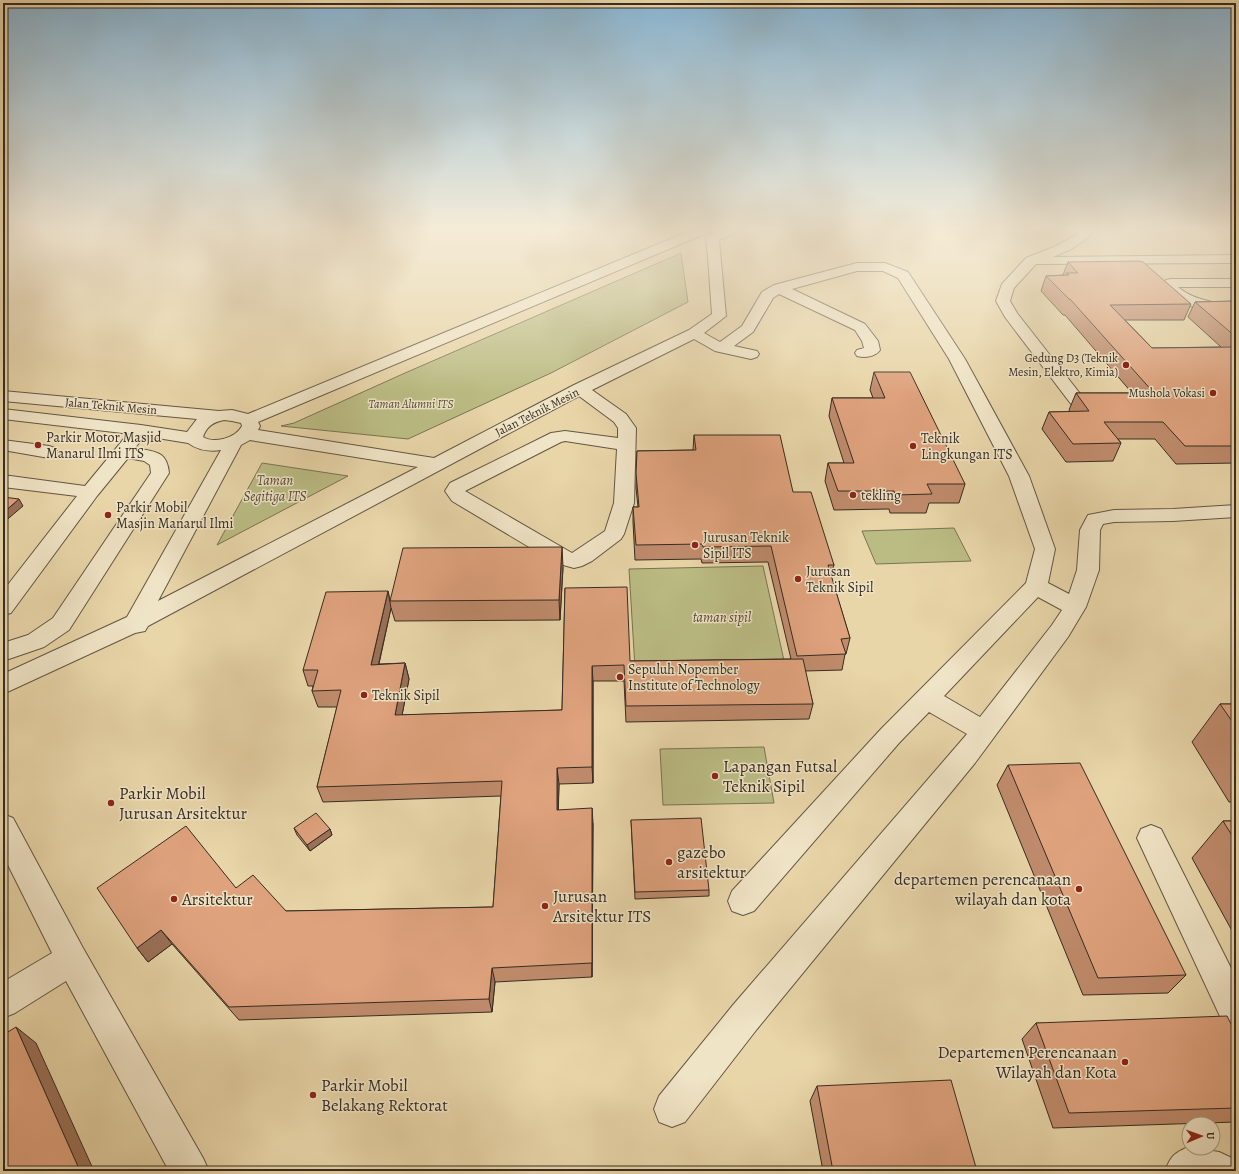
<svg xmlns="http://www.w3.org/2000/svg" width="1239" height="1174" viewBox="0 0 1239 1174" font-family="Alegreya,serif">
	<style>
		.green { fill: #bbbc84; stroke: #797453 }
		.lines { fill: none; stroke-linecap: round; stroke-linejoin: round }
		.minor-casing { stroke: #635644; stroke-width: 2 }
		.minor { fill: #f0e4c6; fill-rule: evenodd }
		.wall { fill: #bf8b6c; stroke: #372c22 }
		.shaded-wall { fill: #9b7158; stroke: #372c22 }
		.building { fill: #dea27d; stroke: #372c22 }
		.poi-dot { fill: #8f2418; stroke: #f0e4c6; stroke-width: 1.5 }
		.labels { text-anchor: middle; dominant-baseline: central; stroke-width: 3; stroke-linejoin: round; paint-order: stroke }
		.far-poi-label { font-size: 12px; fill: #372c22; stroke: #f0e4c6; text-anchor: end }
		.far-park-label { font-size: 12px; font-style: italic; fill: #514936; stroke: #f0e4c6 }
		.far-street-label { font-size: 12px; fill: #372c22; stroke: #f0e4c6 }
		.poi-label { font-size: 14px; fill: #372c22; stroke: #f0e4c6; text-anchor: start }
		.park-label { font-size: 14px; font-style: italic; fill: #514936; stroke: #f0e4c6 }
		.near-poi-label { font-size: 17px; fill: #372c22; stroke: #f0e4c6; text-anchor: start }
	</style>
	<rect width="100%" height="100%" fill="#e8d5a8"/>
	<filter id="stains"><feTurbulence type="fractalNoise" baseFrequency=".005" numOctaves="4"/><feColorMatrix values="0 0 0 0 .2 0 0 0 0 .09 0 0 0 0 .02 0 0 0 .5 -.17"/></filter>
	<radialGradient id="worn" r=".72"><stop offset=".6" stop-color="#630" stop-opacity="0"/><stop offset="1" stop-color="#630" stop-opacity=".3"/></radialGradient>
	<g class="green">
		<polygon points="681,253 688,302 551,373 408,439 281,426 294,423 405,373"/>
		<polygon points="262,463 348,476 217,545"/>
		<polygon points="954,528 971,561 876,564 862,531"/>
		<polygon points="763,566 785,665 635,668 629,569"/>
		<polygon points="764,747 774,803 663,805 660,749"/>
	</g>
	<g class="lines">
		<defs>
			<g id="minor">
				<path d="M692 230H709L707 233 258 422 260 426 258 430 434 458 574 385 689 330 712 314 708 257 706 238C713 229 726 230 736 230L734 233 719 240 726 316 704 333 720 342 742 326 762 292 774 285 857 263H885L908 272 965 359 1029 476 1055 549 1048 583 1069 594 1077 570 1080 530 1088 515 1114 510 1173 509 1236 505V517L1173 521 1114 522 1103 524 1100 530 1099 570 1086 607 1068 637 975 763 757 1029 685 1122 672 1127 659 1122 654 1109 659 1096 733 1005 967 734 929 712 899 743 754 911 743 915 732 911 728 901 732 891 881 729 1026 583 1035 549 1009 476 949 359 898 278 883 271H857L792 289 865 324 878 341 880 350C875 357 865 358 857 356L855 353 857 350 864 348 862 341 855 330 779 294 773 298 753 332 734 346 757 351 759 354 757 357 751 359 715 351 694 339 592 390 626 414 636 428 634 503 624 534 621 539 592 561 582 566 574 568 556 563 452 501 445 491 450 483 551 433 565 431 618 438V428L614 422 579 396 148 626 145 631 135 633 3 694V674L127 617 221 450C208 452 198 450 188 443L139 435 142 439 135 448C154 452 167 450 169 473L69 630 44 647 3 661V643L28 635 53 618 151 473 150 465 144 461 128 458 97 496 11 613 3 615V591L77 496 3 487V475L85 486 127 435 131 434 3 419V409L141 425 187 432 197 419 3 401V391L219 411 232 410 248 414ZM224 420 232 421 241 423 242 426C236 438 214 444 203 437 206 427 213 422 224 420ZM250 440 418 467 158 601 241 445ZM565 441 617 449 614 503 605 531 572 553 465 491 561 442ZM1038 597 1062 610 1052 625 980 717 944 696Z"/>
				<path d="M1081 230H1094C1084 244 1068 251 1053 257L1236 255V263L1036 264 1014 288 1010 301 1017 313 1085 400 1083 404 1077 405 1071 404 1005 317 996 301 1002 284 1026 258 1056 246 1078 234Z"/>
				<path d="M1171 279H1236V287H1178C1193 300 1211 301 1229 306L1231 309 1229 312C1209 317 1174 302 1162 285L1166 280Z"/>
				<polygon points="3,440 49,446 55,448 58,452 55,456 49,458 3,450"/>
				<polygon points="3,814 13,818 83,948 203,1158 209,1171 169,1171 66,981 15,1013 3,1018 3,982 52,953 3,855"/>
				<polygon points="1151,825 1161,829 1236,978 1236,1030 1224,1025 1137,838 1141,829"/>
				<path d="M1188 1147 1219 1152 1232 1158 1236 1171H1165C1171 1156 1173 1154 1188 1147Z"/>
			</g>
		</defs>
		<use href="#minor" class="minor-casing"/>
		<use href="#minor" class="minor"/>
	</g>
	<g class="wall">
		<polygon points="1068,262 1191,304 1184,320 1125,320 1152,348 1221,347 1188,317 1195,302 1236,301 1236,463 1176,464 1155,439 1118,439 1121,443 1113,461 1066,462 1042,429 1049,412 1070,412 1069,410 1076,393 1132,393 1065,315 1063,315 1041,291 1046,276 1063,275"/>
		<polygon points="874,372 965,484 959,503 929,503 926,513 890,513 889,509 834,510 825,481 828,463 844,463 829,416 832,398 873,398 870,390"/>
		<polygon points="694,435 793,492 834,565 831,576 850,638 846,654 845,654 842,670 805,671 813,704 809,719 626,722 624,681 593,681 593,783 559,784 558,810 593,823 592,977 495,982 492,1012 239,1020 172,944 148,962 137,948 236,888 286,911 493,907 501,796 323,802 317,787 337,707 318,707 312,691 313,686 308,686 303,670 388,591 390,600 563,567 560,620 395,621 391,608 379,664 405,663 409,679 402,715 562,710 565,588 630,661 791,659 768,562 702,563 701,559 635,560 633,522 633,507 638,507 636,488 637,451 693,450"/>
		<polygon points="1220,704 1236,704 1236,802 1229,802 1192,742"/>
		<polygon points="1008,765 1186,975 1168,993 1083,995 997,785"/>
		<polygon points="631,820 709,890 709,896 635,899"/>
		<polygon points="1223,821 1236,821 1236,938 1192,858"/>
		<polygon points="294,828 330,829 332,835 310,851 297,835"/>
		<polygon points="1036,1023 1236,1034 1236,1122 1053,1128 1022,1039"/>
		<polygon points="817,1086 977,1171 823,1171 810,1101"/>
	</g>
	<g class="shaded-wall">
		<polygon points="19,499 23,506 3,523 3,513"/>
		<polygon points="562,547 563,567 560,620 559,600"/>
		<polygon points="388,591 391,608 375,680 371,665"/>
		<polygon points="405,663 409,679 399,731 395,715"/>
		<polygon points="592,666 593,681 593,783 592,767"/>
		<polygon points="557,768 559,784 558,825 557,810"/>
		<polygon points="592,808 593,823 592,977"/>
		<polygon points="330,829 332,835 310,851 307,845"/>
		<polygon points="161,930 172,944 148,962 137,948"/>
		<polygon points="492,968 495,982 492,1012 489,999"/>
		<polygon points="16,1027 36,1043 94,1171 80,1171"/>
	</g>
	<g class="building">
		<polygon points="1139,261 1143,262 1191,304 1110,305 1152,348 1236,347 1236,446 1185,446 1163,422 1104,422 1121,443 1073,444 1049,412 1089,411 1076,393 1154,393 1070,299 1069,299 1046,276 1069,275 1066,273 1078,273 1068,262"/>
		<polygon points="1236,301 1236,337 1195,302"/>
		<polygon points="874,372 910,372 965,484 927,484 932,494 895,495 894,491 838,491 828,463 854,463 832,398 885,398"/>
		<polygon points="694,435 780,435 793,492 811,492 834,565 828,565 850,638 841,639 846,654 797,656 771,546 703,547 702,544 636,545 633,507 639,507 636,473 637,451 696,450"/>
		<polygon points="3,497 19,499 3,513"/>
		<polygon points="562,547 559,600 390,601 403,548"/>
		<polygon points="627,587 630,661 803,659 813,704 626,706 624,665 592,666 592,767 557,768 557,810 592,808 592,963 492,968 489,999 229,1007 161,930 137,948 97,888 186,826 236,888 253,875 286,911 493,907 502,781 317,787 341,690 312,691 318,670 303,670 326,592 388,591 371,665 405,663 395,715 562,710 565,588"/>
		<polygon points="1220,704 1236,704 1236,727"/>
		<polygon points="1080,763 1186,975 1098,978 1008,765"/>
		<polygon points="316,813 330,829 307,845 294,828"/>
		<polygon points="701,818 709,890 635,892 631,820"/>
		<polygon points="1223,821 1236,821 1236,842"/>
		<polygon points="1227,1016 1236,1034 1236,1108 1069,1113 1036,1023"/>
		<polygon points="16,1027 80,1171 3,1171 3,1035"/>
		<polygon points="951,1080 977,1171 833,1171 817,1086"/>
	</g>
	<linearGradient id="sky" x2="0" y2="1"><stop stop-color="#89b5d2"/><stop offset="0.58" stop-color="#f5ecd8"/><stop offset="1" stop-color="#f5ecd8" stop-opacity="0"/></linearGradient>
	<rect width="1239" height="394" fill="url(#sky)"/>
	<g class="poi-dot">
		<circle cx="1126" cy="365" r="4"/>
		<circle cx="1213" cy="393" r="4"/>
		<circle cx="38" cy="445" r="4"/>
		<circle cx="913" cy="446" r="4"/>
		<circle cx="853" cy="495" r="4"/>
		<circle cx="108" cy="515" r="4"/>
		<circle cx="695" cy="545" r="4"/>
		<circle cx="798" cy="579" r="4"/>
		<circle cx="620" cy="677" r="4"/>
		<circle cx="364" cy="695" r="4"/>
		<circle cx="715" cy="776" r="4"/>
		<circle cx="111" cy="803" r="4"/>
		<circle cx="669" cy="862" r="4"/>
		<circle cx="1079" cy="889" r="4"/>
		<circle cx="174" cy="899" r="4"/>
		<circle cx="545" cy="906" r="4"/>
		<circle cx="1125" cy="1062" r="4"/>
		<circle cx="313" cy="1095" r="4"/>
	</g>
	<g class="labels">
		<g class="far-poi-label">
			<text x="1118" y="358">Gedung D3 (Teknik<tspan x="1118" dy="14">Mesin, Elektro, Kimia)</tspan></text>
			<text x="1205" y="393">Mushola Vokasi</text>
		</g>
		<g class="far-park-label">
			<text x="411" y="404">Taman Alumni ITS</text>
		</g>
		<g class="far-street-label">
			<text transform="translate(111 406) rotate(5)">Jalan Teknik Mesin</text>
			<text transform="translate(537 412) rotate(-27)">Jalan Teknik Mesin</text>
		</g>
		<g class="poi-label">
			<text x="46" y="437">Parkir Motor Masjid<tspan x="46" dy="16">Manarul Ilmi ITS</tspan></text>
			<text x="921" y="438">Teknik<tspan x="921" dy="16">Lingkungan ITS</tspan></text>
			<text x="861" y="495">tekling</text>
			<text x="116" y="507">Parkir Mobil<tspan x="116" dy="16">Masjin Manarul Ilmi</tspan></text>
			<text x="703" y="537">Jurusan Teknik<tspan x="703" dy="16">Sipil ITS</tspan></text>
			<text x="806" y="571">Jurusan<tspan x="806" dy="16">Teknik Sipil</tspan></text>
			<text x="628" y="669">Sepuluh Nopember<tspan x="628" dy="16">Institute of Technology</tspan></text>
			<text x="372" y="695">Teknik Sipil</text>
		</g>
		<g class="park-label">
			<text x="275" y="480">Taman<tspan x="275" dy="16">Segitiga ITS</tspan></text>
			<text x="722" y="617">taman sipil</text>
		</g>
		<g class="near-poi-label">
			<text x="723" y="766">Lapangan Futsal<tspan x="723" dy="20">Teknik Sipil</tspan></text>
			<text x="119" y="793">Parkir Mobil<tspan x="119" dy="20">Jurusan Arsitektur</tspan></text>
			<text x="677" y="852">gazebo<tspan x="677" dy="20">arsitektur</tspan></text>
			<text x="1071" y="879" text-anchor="end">departemen perencanaan<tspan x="1071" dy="20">wilayah dan kota</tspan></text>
			<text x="553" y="896">Jurusan<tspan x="553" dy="20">Arsitektur ITS</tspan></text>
			<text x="182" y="899">Arsitektur</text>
			<text x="1117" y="1052" text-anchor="end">Departemen Perencanaan<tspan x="1117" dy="20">Wilayah dan Kota</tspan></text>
			<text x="321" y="1085">Parkir Mobil<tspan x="321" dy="20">Belakang Rektorat</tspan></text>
		</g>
	</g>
	<rect width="1239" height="1174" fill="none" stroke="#e8d5a8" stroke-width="16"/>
	<rect x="4" y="4" width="1231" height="1166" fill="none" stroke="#372c22" stroke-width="2"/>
	<rect x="8" y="8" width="1223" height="1158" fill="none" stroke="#372c22"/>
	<g transform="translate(1201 1136) rotate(88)"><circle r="19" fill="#f0e4c6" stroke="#a69a84"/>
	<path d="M0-3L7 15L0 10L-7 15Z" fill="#8f2418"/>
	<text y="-6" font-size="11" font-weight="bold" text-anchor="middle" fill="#372c22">U</text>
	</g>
	<rect width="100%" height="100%" filter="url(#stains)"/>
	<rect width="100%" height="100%" fill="url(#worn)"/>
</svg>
